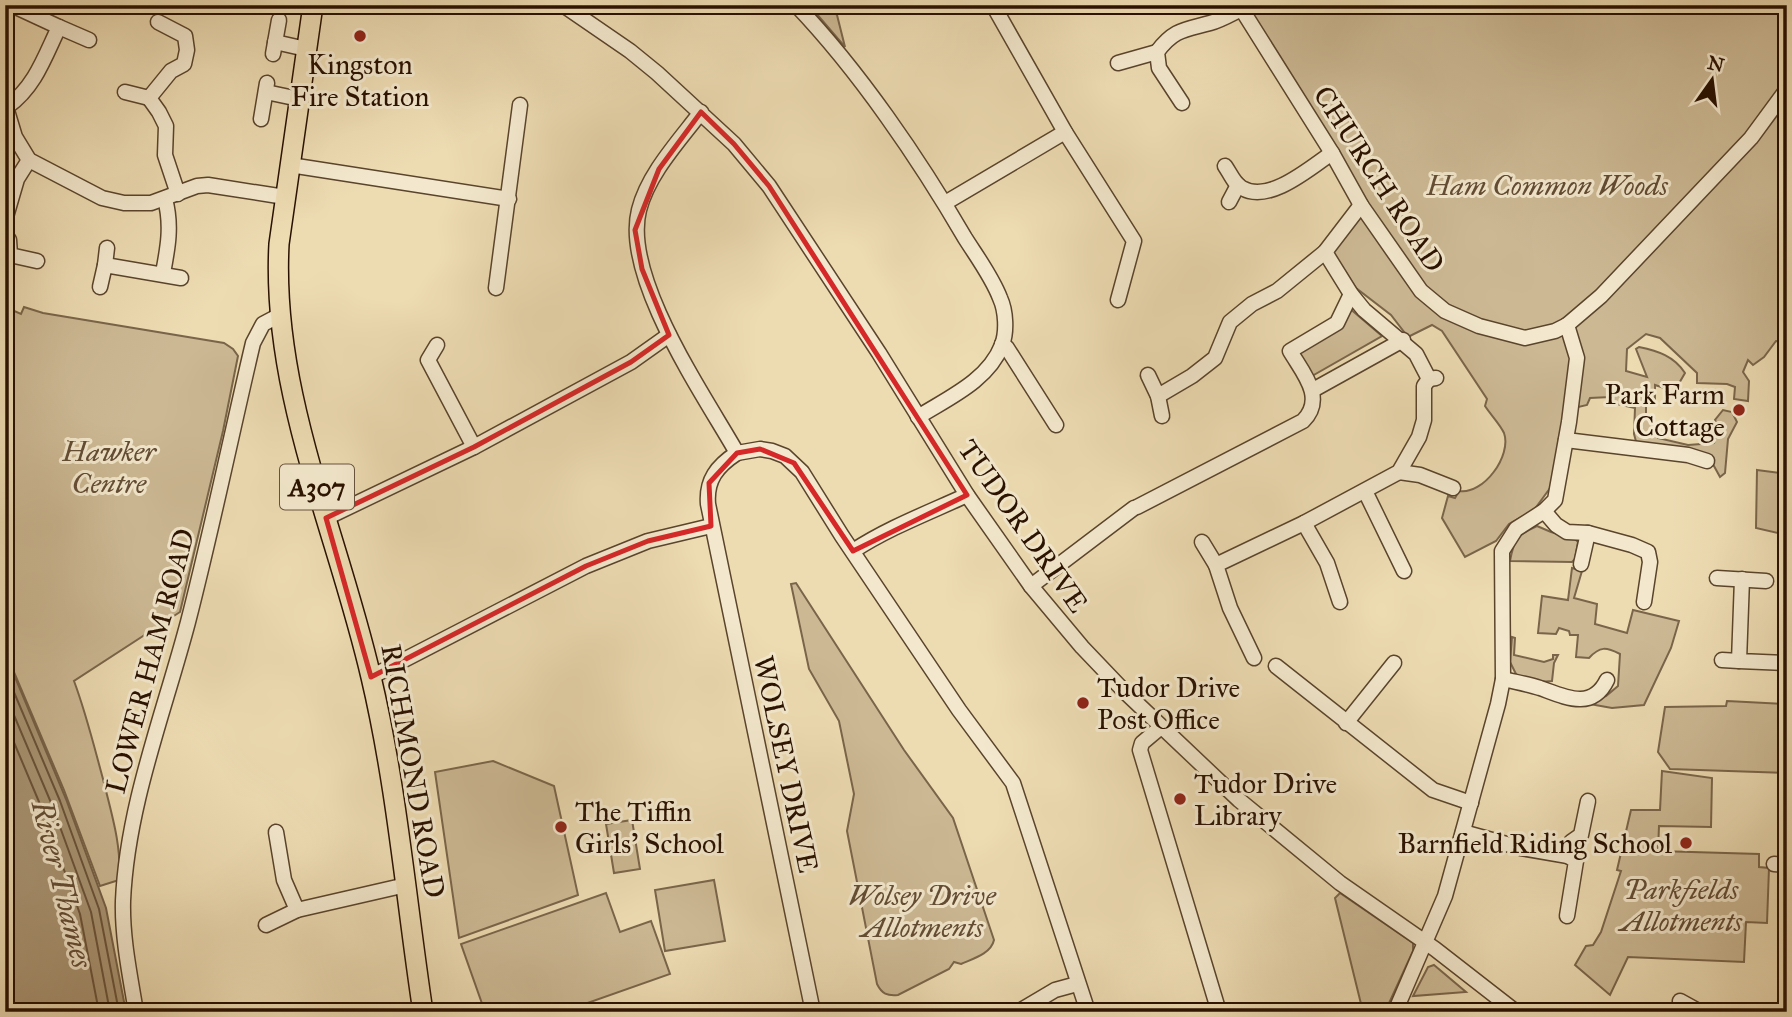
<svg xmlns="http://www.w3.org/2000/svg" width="1792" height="1017" viewBox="0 0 1792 1017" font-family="'IM FELL Great Primer',serif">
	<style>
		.green { fill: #ccb994; stroke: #7a654a; stroke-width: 2 }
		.water { fill: #aa9675; stroke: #766146; stroke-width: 2 }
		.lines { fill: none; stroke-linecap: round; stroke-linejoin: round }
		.shore { stroke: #6a543a; stroke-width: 2 }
		.minor-casing { stroke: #5a442c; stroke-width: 17 }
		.major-casing { stroke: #291100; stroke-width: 22 }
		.minor { stroke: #f3e8cd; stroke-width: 14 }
		.major { stroke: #eddbb2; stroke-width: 19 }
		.marked { fill: none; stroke: #d62828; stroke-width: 5; stroke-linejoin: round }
		.poi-dot { fill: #8f2418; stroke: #f3e8cd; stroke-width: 2.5 }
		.labels { text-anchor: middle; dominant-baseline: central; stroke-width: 6; stroke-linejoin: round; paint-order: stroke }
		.shield { fill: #f3e8cd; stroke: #66523e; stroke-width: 2 }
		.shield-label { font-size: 26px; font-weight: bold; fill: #291100 }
		.poi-label { font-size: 28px; fill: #291100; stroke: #f3e8cd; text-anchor: start }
		.street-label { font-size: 28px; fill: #291100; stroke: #f3e8cd }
		.park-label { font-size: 28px; font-style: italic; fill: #624c34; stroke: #f3e8cd }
		.water-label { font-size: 30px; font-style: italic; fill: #634d35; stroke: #f3e8cd }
	</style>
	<rect width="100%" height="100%" fill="#eddbb2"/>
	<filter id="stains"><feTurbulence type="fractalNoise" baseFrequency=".00286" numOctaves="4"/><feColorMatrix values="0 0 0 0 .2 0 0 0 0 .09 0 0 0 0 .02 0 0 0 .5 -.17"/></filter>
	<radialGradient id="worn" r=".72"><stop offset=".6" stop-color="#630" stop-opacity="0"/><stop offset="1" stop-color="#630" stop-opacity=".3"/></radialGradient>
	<g class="green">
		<polygon points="809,5 828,5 837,15 845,47"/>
		<path d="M1236 5H1787V342L1776 341 1764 357 1753 365 1748 360 1743 372 1749 381 1748 401 1734 399 1735 387 1727 384 1697 383V373L1660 338 1646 334 1627 349 1626 371 1647 377 1636 349 1639 347C1658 351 1674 356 1685 373L1678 385 1664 388 1655 385V400L1646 406V416L1658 429V438L1688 445 1714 443 1719 429 1715 420 1723 410 1732 412 1737 422 1728 439 1725 473 1720 477 1709 457 1637 445 1634 434 1635 408 1612 403 1610 397 1590 398 1587 405 1578 407 1553 484 1534 510 1509 524 1496 541 1465 557 1442 518 1448 496 1455 498 1459 491C1484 495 1512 455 1504 433 1500 424 1490 414 1485 406L1487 399 1442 331 1432 325 1408 337 1391 315 1356 288 1332 251 1365 211Z"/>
		<path d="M5 307 21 314 24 307 43 313 224 343 233 349 238 356 223 431 180 612 74 681C86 713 94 746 103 779 111 812 122 846 119 880L100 886 64 790 5 651Z"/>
		<polygon points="1348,307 1382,336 1312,376 1295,351"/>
		<polygon points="1757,470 1787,474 1787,535 1756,528"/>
		<path d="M1537 526 1551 532 1575 539 1578 542 1575 559 1572 562 1510 561C1514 539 1517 535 1537 526Z"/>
		<path d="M1572 568 1582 571 1574 598 1597 604 1595 624 1627 633 1633 610 1679 621 1671 648 1644 705 1612 708 1584 703 1606 696 1618 686 1620 654C1606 647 1600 646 1589 658L1576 657 1578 635H1570L1569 631 1559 628 1556 634 1538 633 1542 596 1568 600Z"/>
		<path d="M796 583 904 750 953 818 994 940C991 954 972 959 961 964L954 962 949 969 898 995C887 996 882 994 877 984L847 831 854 794 839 721 809 669 791 584Z"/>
		<polygon points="1512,637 1515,638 1514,655 1544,662 1553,659 1553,655 1558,655 1554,663 1552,681 1540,682 1518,678 1510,662"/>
		<polygon points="1727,701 1787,704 1787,773 1670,769 1658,752 1665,707 1726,706"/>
		<polygon points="493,761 554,786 578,895 459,938 435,772"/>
		<polygon points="1662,771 1712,778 1711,827 1659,826 1658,851 1759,854 1759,867 1769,868 1767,923 1746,922 1744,962 1628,957 1610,995 1575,965 1586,946 1593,945 1601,932 1621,871 1617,870 1631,810 1660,810"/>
		<polygon points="632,820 640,869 614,873 606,824"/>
		<polygon points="714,880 725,941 665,951 655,890"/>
		<polygon points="606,893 620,932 651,921 670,974 562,1012 485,1012 461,944"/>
		<polygon points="1340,893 1413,943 1413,951 1385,1012 1363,1012 1335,898"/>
		<polygon points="1434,965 1466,992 1413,996 1428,967"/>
	</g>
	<polygon class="water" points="5,653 66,799 106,908 126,1012 5,1012"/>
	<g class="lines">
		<g class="shore">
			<polyline points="5,671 60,801 99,909 119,1012"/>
			<polyline points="5,694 52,805 91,912 110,1012"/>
			<polyline points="5,721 42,809 80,914 99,1012"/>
		</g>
		<defs>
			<g id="minor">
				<polyline points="563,5 630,51 657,73 734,144 769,186 879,353 967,495 1031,586 1082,647 1124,691 1239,800 1340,883 1435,949 1516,1012"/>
				<path d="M796 5C859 71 919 159 965 238 977 257 992 277 1000 298 1006 311 1007 332 1002 345 988 381 948 398 918 417"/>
				<polyline points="993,5 1065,132 1134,241 1118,300"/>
				<polyline points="1239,5 1332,153 1361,205 1421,291 1445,311 1479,326 1525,338 1555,331 1567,325 1601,296 1751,138 1787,89"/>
				<polyline points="158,22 185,36 187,50 184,64 171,71 149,98 159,112 166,126 165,155 178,194"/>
				<polyline points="59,27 89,40"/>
				<polyline points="275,42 306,49"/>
				<polyline points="273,54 279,20"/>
				<polyline points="1118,63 1157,52"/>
				<polyline points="125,92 149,98"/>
				<polyline points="266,92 299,99"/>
				<path d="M1182 103 1159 68 1157 52C1174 29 1185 30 1210 23 1221 20 1231 14 1241 9"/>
				<polyline points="5,104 15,137 29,160 102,198 124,203 151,203 197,186 208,185 285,197"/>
				<path d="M8 106C35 87 45 56 59 27L18 8"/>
				<path d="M701 112C679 141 648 174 639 210 622 277 704 395 737 453L760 449 772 451 785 456 802 472 842 536 959 710 1013 783 1088 1012"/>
				<polyline points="261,119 267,83"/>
				<polyline points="290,165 509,199"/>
				<path d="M1225 166C1230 173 1234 184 1242 188 1269 204 1310 168 1332 153"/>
				<polyline points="1229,202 1238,185"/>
				<polyline points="945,203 1065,132"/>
				<polyline points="5,220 17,179 29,160"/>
				<polyline points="5,234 9,240 10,255 37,261"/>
				<polyline points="1325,252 1351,294 1364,310 1416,354 1429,379 1436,378"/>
				<polyline points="105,265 107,248"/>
				<path d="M163 273C168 247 172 225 165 199"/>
				<polyline points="100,287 105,265 181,278"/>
				<polyline points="496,288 520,105"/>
				<polyline points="1002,344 1007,348 1056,425"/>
				<polyline points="437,345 428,360 474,447"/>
				<polyline points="1148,375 1158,396 1162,416"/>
				<polyline points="1313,390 1403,340"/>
				<polyline points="1158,396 1192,376 1215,358 1230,322 1252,304 1277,291 1325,252 1361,205"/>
				<polyline points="1566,440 1688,455 1707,461"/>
				<path d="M737 453C717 466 706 480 708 504L813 1012"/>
				<polyline points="1399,472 1420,475 1453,488"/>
				<polyline points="1365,491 1404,571"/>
				<path d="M1137 507 1303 421C1326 398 1303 373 1290 351L1337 323 1351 294"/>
				<polyline points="1544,511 1556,525 1567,532 1588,533 1632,545 1648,552 1650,562 1644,602"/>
				<polyline points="326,518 474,447 631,362 669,335"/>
				<polyline points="1304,523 1327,563 1340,602"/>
				<polyline points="1202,542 1216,565"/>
				<path d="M853 551C888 528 928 513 967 495"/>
				<polyline points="1581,564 1588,533"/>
				<polyline points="1717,578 1766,581"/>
				<polyline points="1742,579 1739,661 1787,663"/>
				<polyline points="1031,586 1134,508"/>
				<polyline points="1254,658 1230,608 1216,565 1304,523 1399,472 1419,437 1424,420 1424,386 1429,379"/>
				<polyline points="1722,660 1739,661"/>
				<polyline points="1276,666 1433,790 1471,803"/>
				<polyline points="371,677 586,566 648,541 711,526"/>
				<path d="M1503 679C1515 682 1528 684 1540 688 1565 697 1592 711 1607 680"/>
				<polyline points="1346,723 1394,663"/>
				<polyline points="1161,727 1142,743 1140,750 1219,1012"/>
				<polyline points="276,832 284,880 297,910 406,885"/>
				<polyline points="1463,832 1521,848 1568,856"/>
				<polyline points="1774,864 1787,865"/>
				<polyline points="1567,916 1576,861 1568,856 1571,842 1581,835 1588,801"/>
				<polyline points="266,925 297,910"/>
				<polyline points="1680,1001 1700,1012"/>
				<path d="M136 1012C130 975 122 938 123 901 127 806 164 713 188 622 212 529 231 436 253 343L263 324 280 315"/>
				<polyline points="1018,1012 1055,990 1077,984"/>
				<polyline points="1395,1012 1445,896 1498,704 1503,679 1502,551 1516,529 1544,511 1555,500 1569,422 1577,358 1567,325"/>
			</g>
			<path id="major" d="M313 5 279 244C271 394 338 533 371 677 397 787 406 900 423 1012"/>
		</defs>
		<use href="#minor" class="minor-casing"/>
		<use href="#major" class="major-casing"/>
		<use href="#minor" class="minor"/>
		<use href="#major" class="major"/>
	</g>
	<path class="marked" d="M701 112 734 144 769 186 967 495 853 551 794 463 760 449 737 453 709 483 711 526 648 541 586 566 371 677 326 518 474 447 631 362 669 335 642 269 635 230 659 169Z"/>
	<g class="poi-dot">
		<circle cx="360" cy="36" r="7"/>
		<circle cx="1739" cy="410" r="7"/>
		<circle cx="1083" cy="703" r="7"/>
		<circle cx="1180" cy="799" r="7"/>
		<circle cx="561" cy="827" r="7"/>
		<circle cx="1686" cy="843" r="7"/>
	</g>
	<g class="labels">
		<rect class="shield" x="280" y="464.5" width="74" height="45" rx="5"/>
		<g class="shield-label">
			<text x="317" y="487">A307</text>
		</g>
		<g class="poi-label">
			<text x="360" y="64" text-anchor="middle">Kingston<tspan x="360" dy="32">Fire Station</tspan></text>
			<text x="1725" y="394" text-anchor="end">Park Farm<tspan x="1725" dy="32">Cottage</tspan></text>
			<text x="1097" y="687">Tudor Drive<tspan x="1097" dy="32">Post Office</tspan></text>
			<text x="1194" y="783">Tudor Drive<tspan x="1194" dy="32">Library</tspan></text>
			<text x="575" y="811">The Tiffin<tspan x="575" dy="32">Girls' School</tspan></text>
			<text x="1672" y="843" text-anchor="end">Barnfield Riding School</text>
		</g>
		<g class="street-label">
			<text transform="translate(1379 179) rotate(57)">CHURCH ROAD</text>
			<text transform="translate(1023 526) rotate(55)">TUDOR DRIVE</text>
			<text transform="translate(150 661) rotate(-75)">LOWER HAM ROAD</text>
			<text transform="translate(786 764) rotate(78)">WOLSEY DRIVE</text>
			<text transform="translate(413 771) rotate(80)">RICHMOND ROAD</text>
		</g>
		<g class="park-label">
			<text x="1547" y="185">Ham Common Woods</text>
			<text x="109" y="451">Hawker<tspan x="109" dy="32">Centre</tspan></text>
			<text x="1681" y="889">Parkfields<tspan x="1681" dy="32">Allotments</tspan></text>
			<text x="922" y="895">Wolsey Drive<tspan x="922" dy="32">Allotments</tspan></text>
		</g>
		<g class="water-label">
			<text transform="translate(62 884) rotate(76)">River Thames</text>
		</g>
	</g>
	<rect width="1792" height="1017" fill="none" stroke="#eddbb2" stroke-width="28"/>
	<rect x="7" y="7" width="1778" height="1003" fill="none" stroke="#291100" stroke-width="3.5"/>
	<rect x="14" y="14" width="1764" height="989" fill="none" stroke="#291100" stroke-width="2"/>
	<g transform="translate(1712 80) rotate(14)" stroke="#f3e8cd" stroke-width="5" paint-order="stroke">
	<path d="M0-5L12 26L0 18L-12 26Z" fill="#291100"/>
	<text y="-10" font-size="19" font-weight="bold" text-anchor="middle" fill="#291100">N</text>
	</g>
	<rect width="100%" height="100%" filter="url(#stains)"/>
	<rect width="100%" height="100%" fill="url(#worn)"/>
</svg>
